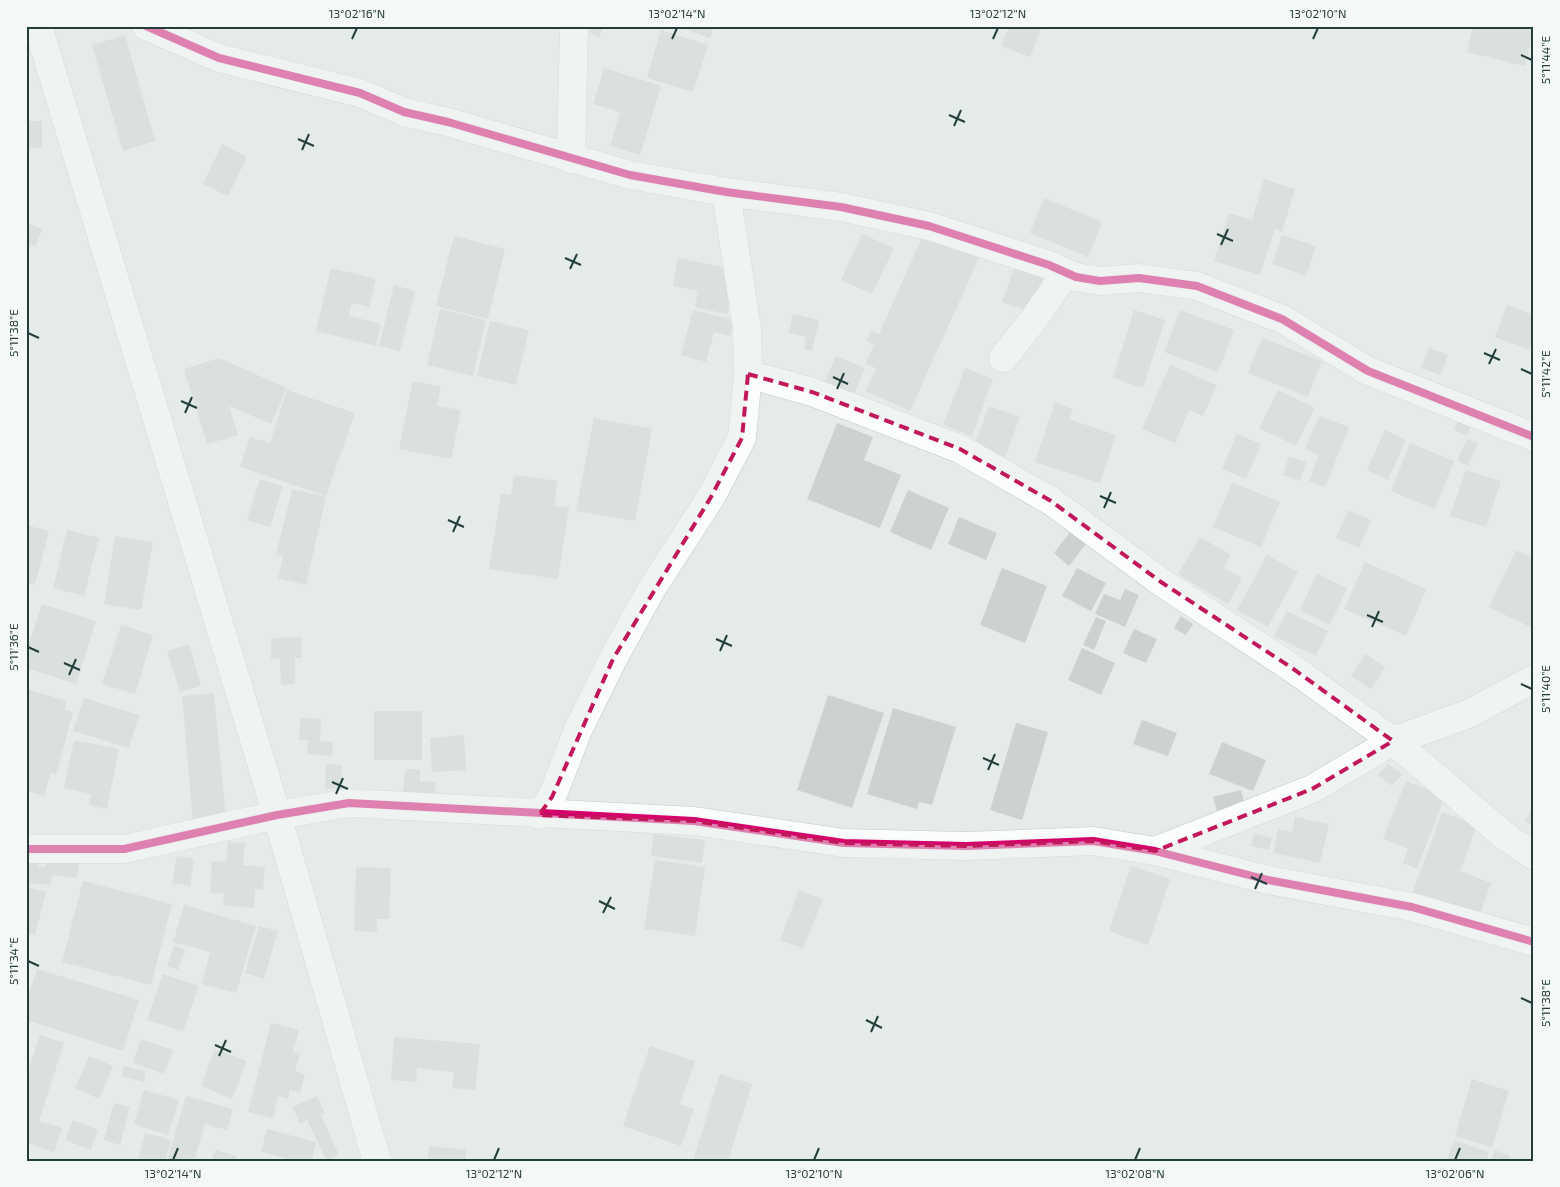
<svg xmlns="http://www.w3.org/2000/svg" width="1560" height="1187" viewBox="0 0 1560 1187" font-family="'Exo 2',sans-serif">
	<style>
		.building { fill: #ccd2d0 }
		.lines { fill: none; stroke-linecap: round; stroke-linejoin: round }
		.minor-casing { stroke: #c2c8c6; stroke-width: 29 }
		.minor { stroke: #fbfcfc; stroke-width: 28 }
		.cycleway-casing { stroke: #f4f9f7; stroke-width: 11 }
		.cycleway { stroke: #d6006c; stroke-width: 8 }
		.marked { fill: none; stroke: #c2185b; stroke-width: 4; stroke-dasharray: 10 6; stroke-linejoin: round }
		.ticks { fill: none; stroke: #233e3b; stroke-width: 2 }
		.neatline { fill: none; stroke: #233e3b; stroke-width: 2 }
		.ticks-label { font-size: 12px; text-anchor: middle; fill: #233e3b }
	</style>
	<rect width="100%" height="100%" fill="#e5ebe9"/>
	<g class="building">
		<polygon points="592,26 603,26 599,37 590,33"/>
		<polygon points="676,26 714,26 710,38"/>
		<polygon points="1009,26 1042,26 1030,57 1001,46"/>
		<polygon points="1473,26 1534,26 1525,66 1467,52"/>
		<polygon points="661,30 708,45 693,92 647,78"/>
		<polygon points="125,35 155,141 123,151 92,45"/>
		<polygon points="604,68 661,86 640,155 610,146 620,112 593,104"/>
		<rect x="26" y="121" width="16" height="27"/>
		<polygon points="222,144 247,157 228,196 203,184"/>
		<polygon points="1264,179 1295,189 1282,232 1275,229 1260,275 1214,261 1229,213 1252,220"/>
		<polygon points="1044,198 1102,222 1088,257 1030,233"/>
		<polygon points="26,223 42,229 35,247 26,243"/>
		<polygon points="924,233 979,258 910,411 866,391 876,368 865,364 874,345 866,341 871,331 879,334"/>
		<polygon points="862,234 894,248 872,294 841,280"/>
		<polygon points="1282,235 1316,246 1306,276 1272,264"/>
		<polygon points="454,236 505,249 488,319 436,306"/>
		<polygon points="678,258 736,270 727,314 695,307 698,291 673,286"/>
		<polygon points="1017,261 1045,272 1030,312 1002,302"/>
		<polygon points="331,268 376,279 369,307 352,303 349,316 381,324 376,346 316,331"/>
		<polygon points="394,285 415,291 400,351 379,346"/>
		<polygon points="1507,305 1534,315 1534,337 1529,350 1495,337"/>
		<polygon points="440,309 486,320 473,376 427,365"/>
		<polygon points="693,310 734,320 730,336 714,332 706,362 681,355"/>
		<polygon points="1134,310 1165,320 1143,388 1113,378"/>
		<polygon points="1180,310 1234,330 1218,372 1164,352"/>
		<polygon points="793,314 819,320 812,351 804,349 806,337 789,333"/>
		<polygon points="490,321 529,330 516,385 477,376"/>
		<polygon points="1262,338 1322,361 1308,397 1248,373"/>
		<polygon points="1429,348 1448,355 1440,375 1421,368"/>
		<polygon points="836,356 865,368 852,400 822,388"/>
		<polygon points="219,358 287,388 271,424 229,406 238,435 207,444 184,369"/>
		<polygon points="1170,365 1217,385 1203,416 1189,410 1175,443 1142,429"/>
		<polygon points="965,368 993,379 972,436 943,425"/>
		<polygon points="413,381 441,387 437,406 461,410 451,459 399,449"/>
		<polygon points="287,390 355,413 326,496 240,467 250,437 270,443"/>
		<polygon points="1278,390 1315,408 1296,446 1259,428"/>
		<polygon points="1055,402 1073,409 1069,419 1116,435 1100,483 1035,462"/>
		<polygon points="989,406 1020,417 1005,457 974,446"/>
		<polygon points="1319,416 1349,427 1325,487 1309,481 1319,455 1305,449"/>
		<polygon points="594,418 652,429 635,521 576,511"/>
		<polygon points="1459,419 1472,424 1467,436 1454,430"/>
		<polygon points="837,423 873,437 864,460 901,475 880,528 807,499"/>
		<polygon points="1385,430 1406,440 1388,480 1367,470"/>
		<polygon points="1237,434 1261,444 1246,479 1222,469"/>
		<polygon points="1467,439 1478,443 1468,466 1457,461"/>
		<polygon points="1410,443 1454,461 1435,509 1391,491"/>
		<polygon points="1289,456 1306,462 1300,481 1283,475"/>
		<polygon points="1466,470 1501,481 1486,527 1450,516"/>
		<polygon points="514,475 558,481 554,506 569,507 558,579 489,569 501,494 511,495"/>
		<polygon points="260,479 283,486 270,527 247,520"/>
		<polygon points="1232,482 1280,502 1261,547 1213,527"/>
		<polygon points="292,489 326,497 306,585 278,578 283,556 276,555"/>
		<polygon points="908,490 949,508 931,550 890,532"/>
		<polygon points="1348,510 1371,520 1359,548 1336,538"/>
		<polygon points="959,517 997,533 986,560 948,544"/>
		<polygon points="26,525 49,531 35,585 26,583"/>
		<polygon points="67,530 99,538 84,596 53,588"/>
		<polygon points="1071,531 1086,544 1069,566 1054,553"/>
		<polygon points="115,536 153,542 141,610 104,604"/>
		<polygon points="1200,537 1231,555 1224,568 1242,578 1228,604 1178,574"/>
		<polygon points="1516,550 1534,559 1532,628 1489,607"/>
		<polygon points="1267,555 1298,572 1268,627 1237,610"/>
		<polygon points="1365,562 1426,589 1406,636 1344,609"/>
		<polygon points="1002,568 1047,586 1025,643 980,625"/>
		<polygon points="1077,568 1106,583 1091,611 1062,596"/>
		<polygon points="1317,574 1347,588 1330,625 1300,610"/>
		<polygon points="1125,589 1139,595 1125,627 1095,614 1104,594 1120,600"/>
		<polygon points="42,604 96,621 76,684 26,668 26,653"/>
		<polygon points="1287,611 1328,631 1316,656 1274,636"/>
		<polygon points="1181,616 1193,624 1186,635 1174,628"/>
		<polygon points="1096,617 1106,621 1094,650 1083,645"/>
		<polygon points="121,625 153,635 135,694 102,684"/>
		<polygon points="1134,629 1157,639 1146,663 1123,653"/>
		<polygon points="301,637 302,658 295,658 295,684 281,685 280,658 271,659 271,638"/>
		<polygon points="189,644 201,686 180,692 167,651"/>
		<polygon points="1082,648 1115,663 1101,695 1068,680"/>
		<polygon points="1365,654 1385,667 1371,689 1351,676"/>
		<polygon points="26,689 67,701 65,710 73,712 56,775 51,773 44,796 26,791"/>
		<polygon points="214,693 226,819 193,822 182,696"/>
		<polygon points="828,695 884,713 852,808 797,790"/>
		<polygon points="84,698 139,715 129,748 73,731"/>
		<polygon points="893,708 956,727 932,805 919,802 917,809 867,794"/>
		<rect x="374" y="711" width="48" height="49"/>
		<polygon points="300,718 321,719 320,741 333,742 332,756 307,754 308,740 299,740"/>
		<polygon points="1142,720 1177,733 1168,756 1133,744"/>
		<polygon points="1016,723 1048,732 1022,820 990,810"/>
		<polygon points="464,735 466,770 432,772 430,738"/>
		<polygon points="74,740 119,749 107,809 89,805 91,794 64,788"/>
		<polygon points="1222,742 1266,760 1253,791 1209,774"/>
		<polygon points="326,764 342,765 341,789 325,788"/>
		<polygon points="1388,764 1402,774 1392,786 1378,775"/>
		<polygon points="405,769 420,769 420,781 435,782 435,796 403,794"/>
		<polygon points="1406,781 1445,796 1417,869 1403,863 1408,849 1383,839"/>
		<polygon points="1241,790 1245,806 1217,812 1213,797"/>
		<polygon points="1534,807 1534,826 1525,821"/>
		<polygon points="1442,812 1477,825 1460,871 1491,883 1478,919 1412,894"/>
		<polygon points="1295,817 1329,824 1320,863 1273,853 1278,829 1292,832"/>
		<polygon points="1254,833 1272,838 1269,850 1251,846"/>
		<polygon points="654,834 705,840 702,863 651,856"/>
		<polygon points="228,842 245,843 243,865 265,867 263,890 255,889 254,908 223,905 224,894 210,893 212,861 226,862"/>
		<polygon points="177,856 194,859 190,886 172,883"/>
		<polygon points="26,858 39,860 38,866 46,867 47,858 79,862 77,878 52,875 51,885 26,883"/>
		<polygon points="655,860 705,867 695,936 644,929"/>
		<polygon points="1131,866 1170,879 1148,945 1109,931"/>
		<polygon points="356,867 391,868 389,919 377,919 377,932 354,931"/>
		<polygon points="83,881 172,904 151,985 62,962"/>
		<polygon points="26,887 46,892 35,935 26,932"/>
		<polygon points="799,890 823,899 803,948 780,940"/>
		<polygon points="184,905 256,926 236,993 202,984 210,952 173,942"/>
		<polygon points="259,926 278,931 264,979 245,973"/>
		<polygon points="174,945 185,950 178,970 167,966"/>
		<polygon points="37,969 139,1000 123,1051 26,1020 26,1002"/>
		<polygon points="163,974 199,986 183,1031 147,1020"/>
		<polygon points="271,1023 299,1030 293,1052 300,1053 295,1071 305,1074 300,1093 290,1090 288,1099 278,1096 273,1118 248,1112"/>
		<polygon points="40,1035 64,1043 39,1121 62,1128 54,1152 26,1143 26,1077"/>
		<polygon points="394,1037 480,1044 475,1090 452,1088 454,1072 417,1068 416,1082 391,1080"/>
		<polygon points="141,1039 173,1050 164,1074 133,1063"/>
		<polygon points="650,1046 695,1061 680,1104 694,1109 681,1146 623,1126"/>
		<polygon points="215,1049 247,1061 232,1099 201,1086"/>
		<polygon points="89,1056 113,1066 99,1099 75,1088"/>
		<polygon points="124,1066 146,1071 144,1082 122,1077"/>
		<polygon points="720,1074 752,1084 728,1161 693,1161"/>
		<polygon points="1472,1079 1509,1091 1492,1147 1455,1136"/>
		<polygon points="144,1090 179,1100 168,1135 134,1124"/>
		<polygon points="186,1096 233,1109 227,1130 205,1124 194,1161 167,1161"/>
		<polygon points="317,1096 325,1113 321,1115 339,1155 327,1161 307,1120 300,1124 293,1107"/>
		<polygon points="114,1103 130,1107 120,1145 104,1140"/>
		<polygon points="73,1120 98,1130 91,1150 65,1140"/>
		<polygon points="267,1129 316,1142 312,1161 296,1161 261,1152"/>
		<polygon points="145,1133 171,1140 165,1161 138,1161"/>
		<polygon points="1454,1140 1489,1152 1486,1161 1447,1161"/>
		<polygon points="429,1146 466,1150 465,1161 427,1161"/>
		<polygon points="215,1150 236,1156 235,1161 212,1161"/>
		<polygon points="1495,1150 1510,1156 1508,1161 1491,1161"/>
	</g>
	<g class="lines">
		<defs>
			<g id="minor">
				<polyline points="38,26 277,815 377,1161"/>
				<polyline points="146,26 219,58 360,93 404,112 448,122 630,175 726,192 841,207 929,226 1049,265 1076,277 1100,281 1139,278 1197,286 1282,319 1368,371 1534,437"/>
				<polyline points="571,159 574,26"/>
				<polyline points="1003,358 1034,319 1065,274"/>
				<polyline points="748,374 812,392 960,449 1051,501 1161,582 1292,668 1393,741 1505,836 1534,856"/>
				<polyline points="539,815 552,797 578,730 613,659 651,590 711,497 742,438 748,374 747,328 726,192"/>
				<polyline points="26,849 124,849 277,815 349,803 694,821 844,843 966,846 1093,841 1155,851 1268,880 1412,907 1534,942"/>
				<polyline points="1155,851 1312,789 1393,741 1468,714 1534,679"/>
			</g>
		</defs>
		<use href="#minor" class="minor-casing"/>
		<use href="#minor" class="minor"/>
		<defs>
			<g id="cycleway">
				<polyline points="146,26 219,58 360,93 404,112 448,122 630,175 726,192 841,207 929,226 1049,265 1076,277 1100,281 1139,278 1197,286 1282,319 1368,371 1534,437"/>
				<polyline points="26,849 124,849 277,815 349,803 694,821 844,843 966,846 1093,841 1155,851 1268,880 1412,907 1534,942"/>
			</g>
		</defs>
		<use href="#cycleway" class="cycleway-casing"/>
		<use href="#cycleway" class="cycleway"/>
	</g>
	<path d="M0 0H1560V1187H0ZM748 374 812 392 960 449 1051 501 1161 582 1292 668 1393 741 1312 789 1155 851 1093 841 966 846 844 843 694 821 539 815 552 797 613 659 711 497 742 438Z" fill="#e5ebe9" fill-opacity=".55" fill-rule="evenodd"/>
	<path class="marked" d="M748 374 812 392 960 449 1051 501 1161 582 1292 668 1393 741 1312 789 1155 851 1093 841 966 846 844 843 694 821 539 815 552 797 613 659 711 497 742 438Z"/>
	<path class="ticks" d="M352 39 357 28M672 39 677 28M993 39 998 28M1313 39 1318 28M1521 55 1532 60M949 115 965 122M954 126 961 110M298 139 314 146M302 150 309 134M1217 234 1233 241M1221 245 1228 229M565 258 581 265M570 269 577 254M28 333 39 338M1484 353 1500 360M1489 364 1496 349M1521 369 1532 374M833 377 848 384M837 389 844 373M181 401 197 408M185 413 192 397M1100 496 1116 503M1104 508 1111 492M448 520 464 527M453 532 460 516M1367 615 1383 622M1372 627 1379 611M716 639 732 646M28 647 39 652M720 651 727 635M64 663 80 670M69 675 76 659M1521 684 1532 689M983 758 999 765M988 770 995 754M332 782 348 789M336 794 343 778M1251 877 1267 884M1255 889 1262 873M599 901 615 909M603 913 611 897M28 961 39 966M1521 998 1532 1003M866 1020 882 1028M871 1032 878 1016M215 1045 231 1052M219 1056 226 1040M173 1160 178 1148M494 1160 499 1148M814 1160 819 1148M1135 1160 1140 1148M1455 1160 1460 1148"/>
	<rect width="1560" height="1187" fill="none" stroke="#f4f9f7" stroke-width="55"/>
	<rect x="28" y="28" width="1504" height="1132" class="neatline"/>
	<g class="ticks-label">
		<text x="357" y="18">13°02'16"N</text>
		<text x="677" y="18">13°02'14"N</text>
		<text x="998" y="18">13°02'12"N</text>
		<text x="1318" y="18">13°02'10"N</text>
		<text transform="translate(1546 60) rotate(-90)" y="4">5°11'44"E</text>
		<text transform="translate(14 333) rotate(-90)" y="4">5°11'38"E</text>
		<text transform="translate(1546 374) rotate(-90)" y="4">5°11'42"E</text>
		<text transform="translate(14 647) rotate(-90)" y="4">5°11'36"E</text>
		<text transform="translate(1546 689) rotate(-90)" y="4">5°11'40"E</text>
		<text transform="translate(14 961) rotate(-90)" y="4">5°11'34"E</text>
		<text transform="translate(1546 1003) rotate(-90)" y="4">5°11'38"E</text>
		<text x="173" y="1178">13°02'14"N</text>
		<text x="494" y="1178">13°02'12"N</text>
		<text x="814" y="1178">13°02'10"N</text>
		<text x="1135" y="1178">13°02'08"N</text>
		<text x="1455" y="1178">13°02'06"N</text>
	</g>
</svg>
